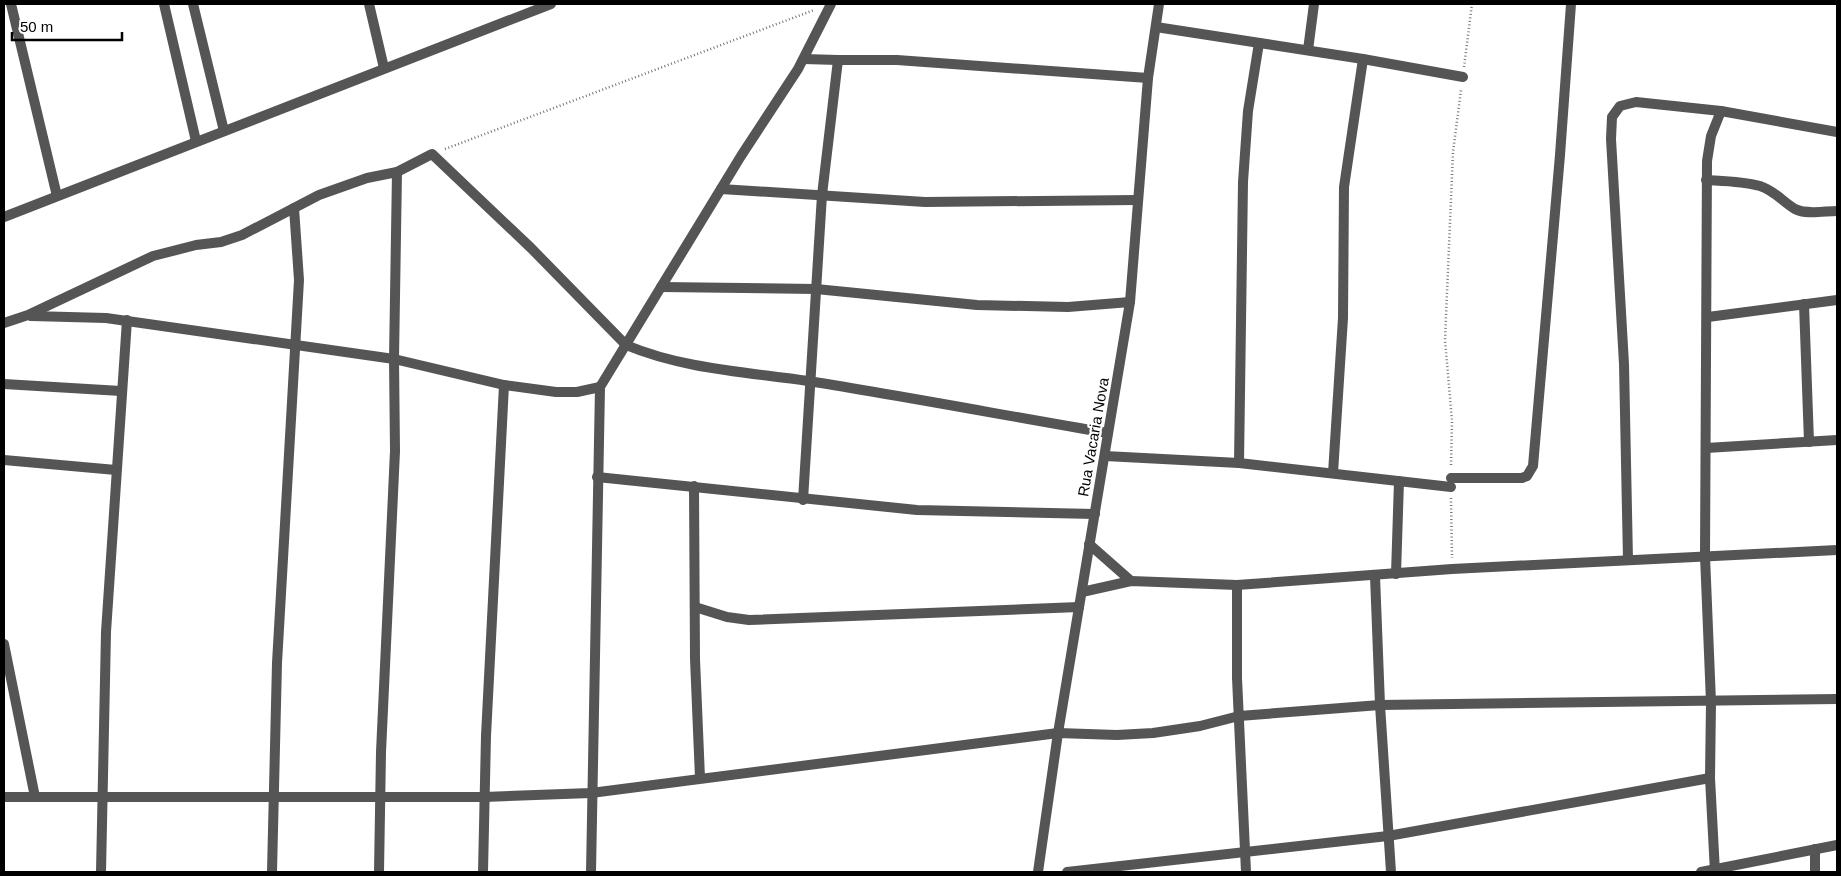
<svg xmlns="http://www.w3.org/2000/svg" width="1841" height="876" viewBox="0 0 1841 876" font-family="Helvetica,sans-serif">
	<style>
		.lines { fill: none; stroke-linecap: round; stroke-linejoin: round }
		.path { stroke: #777; stroke-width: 2.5; stroke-dasharray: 1 2.5; stroke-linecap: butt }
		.minor { stroke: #555; stroke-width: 10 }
		.labels { text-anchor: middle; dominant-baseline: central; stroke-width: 4.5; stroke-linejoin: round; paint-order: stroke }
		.street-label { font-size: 15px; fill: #000; stroke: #fff }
	</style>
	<rect width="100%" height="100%" fill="#fff"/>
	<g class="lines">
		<g class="path">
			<polyline points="1464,67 1472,4"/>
			<polyline points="445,149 814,10"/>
			<polyline points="1451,465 1452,421 1445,340 1453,152 1461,90"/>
			<polyline points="1451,498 1452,558"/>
		</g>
		<g class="minor">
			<polyline points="11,4 57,196"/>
			<polyline points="164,4 196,141"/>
			<polyline points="193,4 224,131"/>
			<polyline points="369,4 384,68"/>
			<polyline points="1156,27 1363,59 1463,77"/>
			<polyline points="1308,50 1314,4"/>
			<polyline points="804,59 838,60"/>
			<path d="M1706 180C1724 181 1742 181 1760 186 1775 191 1782 201 1795 209 1806 215 1825 211 1837 211"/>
			<polyline points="721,189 925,202 1137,200"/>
			<polyline points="4,217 551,4"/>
			<polyline points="661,287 816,289 977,305 1068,307 1130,302"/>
			<polyline points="1804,304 1809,442"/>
			<polyline points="31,316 106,318 394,359 504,385 556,392 577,392 600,387"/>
			<polyline points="1708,317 1837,300"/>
			<path d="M4 323 28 315 153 256 196 245 221 242 242 235 319 195 367 178 397 172 432 154 531 248 626 345C683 369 747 372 808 381 909 397 1008 416 1108 433"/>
			<polyline points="4,384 121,391"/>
			<polyline points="1706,448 1837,440"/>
			<polyline points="1105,456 1239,463 1451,487"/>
			<polyline points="4,460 116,470"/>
			<polyline points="1239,463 1243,182 1248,111 1259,43"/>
			<polyline points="1333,473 1343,318 1344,187 1363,59"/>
			<polyline points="597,477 917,510 1095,514"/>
			<polyline points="1451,478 1522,478 1527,476 1533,466 1560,155 1571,4"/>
			<polyline points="694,486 695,659 700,778"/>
			<polyline points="803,500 822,195 838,60 897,60 1148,78"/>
			<polyline points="1089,544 1131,581"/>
			<polyline points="1628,560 1624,364 1611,139 1612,117 1620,106 1636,102 1721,111"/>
			<polyline points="1396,574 1399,481"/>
			<polyline points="1375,576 1380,705 1391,872"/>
			<polyline points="1237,585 1237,678 1246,872"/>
			<polyline points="1082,592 1131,581 1237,585 1452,569 1837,550"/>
			<polyline points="695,607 727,617 749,620 1079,607"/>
			<polyline points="4,644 35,797"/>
			<polyline points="4,797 484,797 591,793 1058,733 1117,735 1153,733 1200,726 1239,716 1380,705 1837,699"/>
			<polyline points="1815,849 1815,872"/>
			<polyline points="101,872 106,632 127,320"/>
			<polyline points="272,872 277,663 299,280 294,208"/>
			<polyline points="379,872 381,752 395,451 394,359 397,172"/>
			<polyline points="483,872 486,736 504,385"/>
			<polyline points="591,872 600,387 741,156 798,69 831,4"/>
			<polyline points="1038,872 1058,733 1130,302 1148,78 1159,4"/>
			<polyline points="1067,872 1388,836 1710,778"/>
			<polyline points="1701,872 1837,845"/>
			<polyline points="1715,872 1710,778 1711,702 1705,556 1707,161 1711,136 1721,111 1837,132"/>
		</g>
	</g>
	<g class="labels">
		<g class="street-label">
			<text transform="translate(1093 437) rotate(-80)">Rua Vacaria Nova</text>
		</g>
	</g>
	<rect width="1841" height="876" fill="none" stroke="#000000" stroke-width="10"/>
	<path d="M12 32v8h110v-8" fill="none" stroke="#000000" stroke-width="2.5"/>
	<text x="20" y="32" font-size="15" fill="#000000" stroke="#ffffff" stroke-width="4" paint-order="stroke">50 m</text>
</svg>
